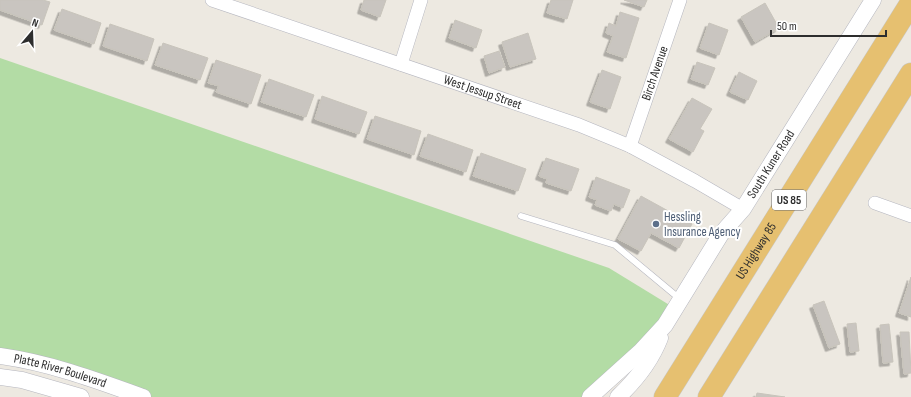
<svg xmlns="http://www.w3.org/2000/svg" width="911" height="397" viewBox="0 0 911 397" font-family="'Sofia Sans Condensed',sans-serif">
	<style>
		.green { fill: #b3dca5 }
		.building { fill: #c9c5c0; stroke: #c8c4bb; filter: url(#shadow) }
		.lines { fill: none; stroke-linecap: round; stroke-linejoin: round }
		.service-casing { stroke: #b5b6bf; stroke-width: 7 }
		.minor-casing { stroke: #b5b6bf; stroke-width: 14 }
		.tertiary-casing { stroke: #b5b6bf; stroke-width: 17 }
		.trunk-casing { stroke: #c8c8c8; stroke-width: 23 }
		.service { stroke: #fff; stroke-width: 6 }
		.minor { stroke: #fff; stroke-width: 13 }
		.tertiary { stroke: #fff; stroke-width: 16 }
		.trunk { stroke: #e6c070; stroke-width: 22 }
		.service-dot { fill: #5c6f8a; stroke: #fff; stroke-width: 1.5 }
		.labels { text-anchor: middle; dominant-baseline: central; stroke-width: 4; stroke-linejoin: round; paint-order: stroke }
		.shield { fill: #fff; stroke: #6c6c6c; stroke-width: 1 }
		.shield-label { font-size: 12px; font-weight: bold; fill: #2d2d2d }
		.street-label { font-size: 13px; fill: #2d2d2d; stroke: #fff }
		.service-label { font-size: 13px; fill: #4e5e75; stroke: #fff; text-anchor: start }
	</style>
	<defs>
		<filter id="shadow"><feDropShadow dx="-3.5" dy="3.5" stdDeviation="0" flood-color="#0004"/></filter>
	</defs>
	<rect width="100%" height="100%" fill="#ede9e1"/>
	<polygon class="green" points="0,58 609,268 676,309 590,397 143,397 0,356"/>
	<g class="building">
		<polygon points="0,0 43,0 50,2 42,25 0,10"/>
		<polygon points="364,0 386,0 380,17 361,10"/>
		<polygon points="551,0 573,0 567,19 547,13"/>
		<polygon points="624,0 647,0 644,7"/>
		<polygon points="765,3 779,28 755,42 741,17"/>
		<polygon points="62,9 101,23 94,44 54,30"/>
		<polygon points="620,12 639,18 626,58 607,52 613,36 606,33 609,23 616,26"/>
		<polygon points="455,20 482,30 476,48 449,38"/>
		<polygon points="709,23 728,30 719,55 700,48"/>
		<polygon points="110,24 154,39 147,61 103,46"/>
		<polygon points="528,33 536,59 510,67 502,42"/>
		<polygon points="163,43 208,58 200,80 155,65"/>
		<polygon points="499,51 505,67 489,73 484,56"/>
		<polygon points="216,60 261,75 251,104 216,92 219,86 208,83"/>
		<polygon points="697,62 715,68 708,85 691,79"/>
		<polygon points="602,70 621,77 610,109 590,102"/>
		<polygon points="739,72 757,81 748,100 730,92"/>
		<polygon points="269,79 314,95 306,117 261,102"/>
		<polygon points="322,96 367,112 359,134 315,119"/>
		<polygon points="692,98 712,109 700,129 704,131 693,152 669,139"/>
		<polygon points="375,116 421,131 414,155 367,139"/>
		<polygon points="428,134 473,150 466,172 420,156"/>
		<polygon points="481,153 526,169 518,191 473,176"/>
		<polygon points="546,158 579,169 571,191 546,183 547,179 539,176"/>
		<polygon points="596,177 630,190 623,208 614,204 611,211 595,205 597,200 589,197"/>
		<polygon points="641,196 692,224 679,248 651,233 641,251 618,239"/>
		<polygon points="911,277 911,317 899,313"/>
		<polygon points="824,301 840,344 829,348 813,305"/>
		<polygon points="856,323 859,351 850,352 847,324"/>
		<polygon points="889,324 893,362 883,363 880,325"/>
		<polygon points="900,332 909,332 911,373 904,374"/>
		<polygon points="757,393 785,397 756,397"/>
	</g>
	<g class="lines">
		<defs>
			<polyline id="service" points="521,216 615,245 680,299"/>
			<g id="minor">
				<path id="s1" d="M212 0 579 125 630 146 695 181 743 209"/>
				<polyline points="401,64 421,0"/>
				<path id="s2" d="M630 146 680 0"/>
				<polyline points="875,203 911,216"/>
			</g>
			<g id="tertiary">
				<path id="s3" d="M0 356C50 363 96 380 143 397"/>
				<polyline points="0,377 22,380 81,397"/>
				<path id="s4" d="M590 397 641 351 665 325 721 234 743 209 873 0"/>
				<path d="M618 397C636 380 651 361 660 338"/>
			</g>
			<g id="trunk">
				<path id="s5" d="M665 397 911 3"/>
				<polyline points="709,397 911,74"/>
			</g>
		</defs>
		<use href="#service" class="service-casing"/>
		<use href="#minor" class="minor-casing"/>
		<use href="#tertiary" class="tertiary-casing"/>
		<use href="#trunk" class="trunk-casing"/>
		<use href="#service" class="service"/>
		<use href="#minor" class="minor"/>
		<use href="#tertiary" class="tertiary"/>
		<use href="#trunk" class="trunk"/>
	</g>
	<circle class="service-dot" cx="656" cy="224" r="4"/>
	<g class="labels">
		<rect class="shield" x="772" y="190" width="34" height="20" rx="3"/>
		<g class="shield-label">
			<text x="789" y="200">US 85</text>
		</g>
		<g class="street-label">
			<text stroke="none"><textPath href="#s2" startOffset="77">Birch Avenue</textPath></text>
			<text stroke="none"><textPath href="#s1" startOffset="286">West Jessup Street</textPath></text>
			<text stroke="none"><textPath href="#s4" startOffset="297">South Kuner Road</textPath></text>
			<text stroke="none"><textPath href="#s5" startOffset="172">US Highway 85</textPath></text>
			<text stroke="none"><textPath href="#s3" startOffset="62">Platte River Boulevard</textPath></text>
		</g>
		<g class="service-label">
			<text x="664" y="217">Hessling<tspan x="664" dy="15">Insurance Agency</tspan></text>
		</g>
	</g>
	<g transform="translate(32 32) rotate(19)" stroke="#ffffff" stroke-width="3" paint-order="stroke">
	<path d="M0-3L7 15L0 10L-7 15Z" fill="#2d2d2d"/>
	<text y="-6" font-size="11" font-weight="bold" text-anchor="middle" fill="#2d2d2d">N</text>
	</g>
	<path d="M771 30v6h115v-6" fill="none" stroke="#2d2d2d" stroke-width="2"/>
	<text x="777" y="30" font-size="12" fill="#2d2d2d" stroke="#ffffff" stroke-width="3" paint-order="stroke">50 m</text>
</svg>
